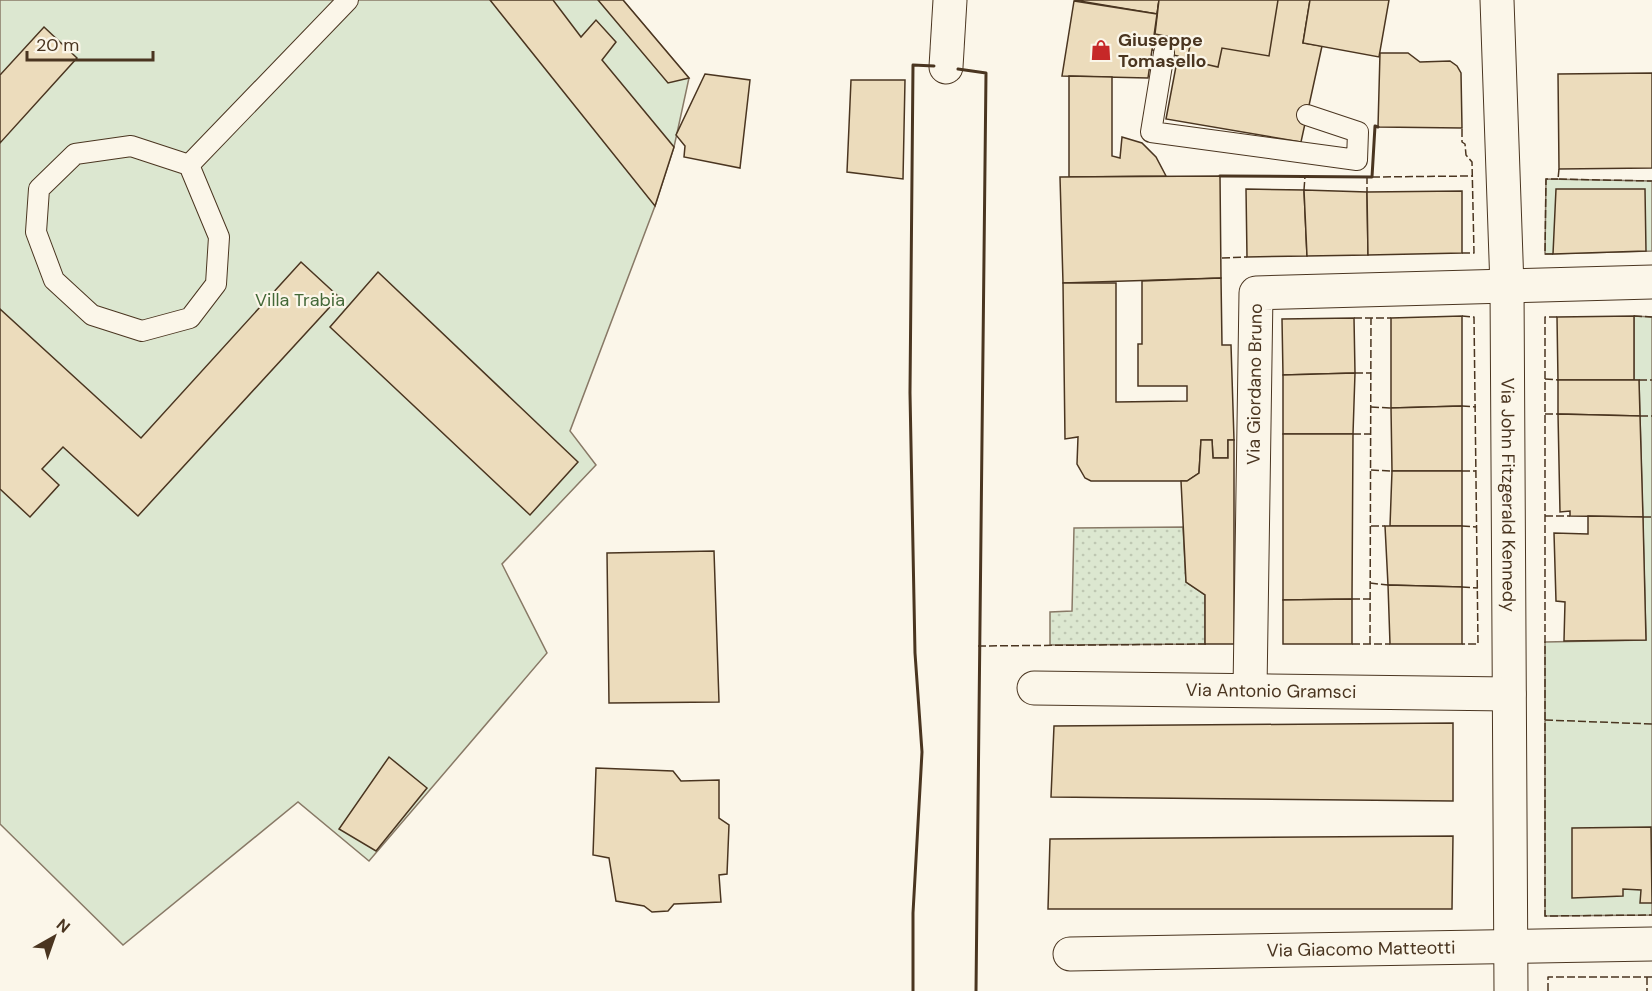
<svg xmlns="http://www.w3.org/2000/svg" width="1652" height="991" viewBox="0 0 1652 991" font-family="'DM Sans',sans-serif">
	<style>
		.grass { fill: url(#grass-dots); stroke: #887966; stroke-width: 1.5 }
		.green { fill: #dce7d0; stroke: #887966; stroke-width: 1.5 }
		.building { fill: #ecdcbc; stroke: #4a3520; stroke-width: 1.5 }
		.lines { fill: none; stroke-linecap: round; stroke-linejoin: round }
		.lane-casing { stroke: #4a3520; stroke-width: 22 }
		.street-casing { stroke: #4a3520; stroke-width: 35 }
		.lane { stroke: #fbf6e9; stroke-width: 20 }
		.street { stroke: #fbf6e9; stroke-width: 33 }
		.fence { stroke: #4a3520; stroke-width: 1.5; stroke-dasharray: 8 3; stroke-linecap: butt }
		.wall { stroke: #4a3520; stroke-width: 3 }
		.labels { text-anchor: middle; dominant-baseline: central; stroke-width: 4.5; stroke-linejoin: round; paint-order: stroke }
		.poi-label { font-size: 18px; font-weight: bold; fill: #4a3520; stroke: #fbf6e9; text-anchor: start }
		.park-label { font-size: 18px; fill: #436837; stroke: #fbf6e9 }
		.street-label { font-size: 18px; fill: #4a3520; stroke: #fbf6e9 }
	</style>
	<defs>
		<pattern id="grass-dots" width="8" height="8" patternUnits="userSpaceOnUse" patternTransform="scale(1.5)"><rect width="8" height="8" fill="#dce7d0"/><path d="M2 2h.1M6 6h.1" fill="none" stroke="#bec7b2" stroke-width="1.8" stroke-linecap="round"/></pattern>
	</defs>
	<rect width="100%" height="100%" fill="#fbf6e9"/>
	<polygon class="grass" points="1183,527 1186,582 1205,595 1205,644 1050,645 1050,612 1072,611 1074,528"/>
	<g class="green">
		<polygon points="0,0 623,0 689,78 674,147 655,206 570,431 596,465 502,564 547,653 369,861 298,802 123,945 0,824"/>
		<polygon points="1546,179 1652,181 1652,251 1545,254"/>
		<polygon points="1634,316 1652,317 1652,915 1545,916 1545,642 1646,640 1640,416 1639,380 1634,380"/>
	</g>
	<g class="building">
		<polygon points="490,0 553,0 581,37 596,20 616,42 602,60 674,147 655,206"/>
		<polygon points="598,0 623,0 689,78 668,83"/>
		<polygon points="1074,0 1159,0 1157,14"/>
		<polygon points="1159,0 1310,0 1303,43 1322,46 1301,142 1166,119 1178,56 1152,50"/>
		<polygon points="1159,0 1278,0 1269,56 1222,48 1218,67 1187,60 1191,41 1155,34"/>
		<polygon points="1310,0 1389,0 1379,57 1303,43"/>
		<polygon points="1074,1 1157,14 1148,78 1062,76"/>
		<polygon points="44,27 77,58 0,143 0,75"/>
		<polygon points="1380,53 1408,53 1420,62 1450,61 1457,66 1461,73 1462,128 1378,127"/>
		<polygon points="1652,73 1652,168 1559,169 1558,74"/>
		<polygon points="705,74 750,80 740,168 684,157 685,146 676,135"/>
		<polygon points="1069,76 1112,77 1112,156 1120,158 1122,137 1142,143 1156,157 1166,176 1069,177"/>
		<polygon points="851,80 905,80 903,179 847,172"/>
		<polygon points="1220,176 1221,278 1063,283 1060,177"/>
		<polygon points="1246,189 1304,190 1307,256 1247,257"/>
		<polygon points="1556,189 1645,189 1646,251 1553,254"/>
		<polygon points="1304,190 1367,192 1368,255 1307,256"/>
		<polygon points="1462,191 1462,253 1368,255 1367,192"/>
		<polygon points="301,262 339,297 138,516 63,447 42,469 59,485 30,517 0,489 0,309 141,438"/>
		<polygon points="378,272 578,462 530,515 330,327"/>
		<polygon points="1221,278 1222,345 1231,345 1234,440 1228,440 1228,458 1213,458 1212,440 1201,440 1199,473 1187,481 1091,481 1085,478 1077,464 1078,437 1065,439 1063,283 1116,283 1116,402 1187,401 1187,386 1138,386 1138,344 1142,344 1142,281"/>
		<polygon points="1462,316 1462,406 1391,408 1391,318"/>
		<polygon points="1634,316 1634,380 1558,380 1557,317"/>
		<polygon points="1354,318 1355,373 1283,375 1282,319"/>
		<polygon points="1355,373 1353,434 1283,434 1283,375"/>
		<polygon points="1558,380 1639,380 1640,416 1558,414"/>
		<polygon points="1462,406 1462,471 1392,471 1391,408"/>
		<polygon points="1558,414 1640,416 1643,517 1570,516 1570,511 1560,512"/>
		<polygon points="1283,434 1353,434 1352,599 1283,600"/>
		<polygon points="1201,440 1212,440 1213,458 1228,458 1228,440 1234,440 1234,644 1205,644 1205,595 1186,582 1181,481 1187,481 1199,473"/>
		<polygon points="1392,471 1462,471 1462,526 1390,526"/>
		<polygon points="1588,516 1643,517 1646,640 1564,641 1565,602 1556,601 1554,533 1588,534"/>
		<polygon points="1385,526 1462,526 1462,587 1388,585"/>
		<polygon points="714,551 719,702 609,703 607,553"/>
		<polygon points="1388,585 1462,587 1462,644 1390,644"/>
		<polygon points="1352,599 1352,644 1283,644 1283,600"/>
		<polygon points="1453,723 1453,801 1051,797 1054,726"/>
		<polygon points="389,757 427,788 376,851 339,829"/>
		<polygon points="596,768 673,771 681,781 719,780 719,818 729,825 727,874 719,875 721,902 674,904 668,911 652,912 644,906 616,901 609,858 593,855"/>
		<polygon points="1651,827 1652,903 1640,903 1641,890 1623,889 1623,896 1572,898 1572,828"/>
		<polygon points="1453,836 1452,909 1048,909 1050,839"/>
	</g>
	<g class="lines">
		<defs>
			<g id="lane">
				<polyline points="1164,53 1151,132 1357,160 1358,132 1307,115"/>
				<polygon points="131,146 189,165 219,237 216,284 190,318 142,331 92,315 54,280 36,232 39,189 75,154"/>
				<polyline points="189,165 348,0"/>
			</g>
			<g id="street">
				<path id="s1" d="M1497 0 1507 287 1511 991"/>
				<polyline points="946,67 950,0"/>
				<path id="s2" d="M1034 688 1509 694"/>
				<path id="s3" d="M1250 690 1256 293 1652 282"/>
				<path id="s4" d="M1070 954 1652 944"/>
			</g>
		</defs>
		<use href="#lane" class="lane-casing"/>
		<use href="#street" class="street-casing"/>
		<use href="#lane" class="lane"/>
		<use href="#street" class="street"/>
		<g class="fence">
			<polyline points="1559,169 1558,179 1652,181"/>
			<polyline points="1367,176 1367,192"/>
			<polyline points="1372,177 1472,176"/>
			<polyline points="1304,190 1305,176"/>
			<polyline points="1462,253 1474,253 1472,162 1466,155 1465,144 1462,142 1462,128"/>
			<polyline points="1553,254 1545,254 1546,179 1558,179"/>
			<polyline points="1222,258 1247,257"/>
			<polyline points="1462,316 1474,317 1478,644 1462,644"/>
			<polyline points="1634,316 1652,317"/>
			<polyline points="1557,317 1545,317 1545,916 1652,915"/>
			<polyline points="1354,318 1391,318"/>
			<polyline points="1355,373 1371,373"/>
			<polyline points="1545,379 1558,380"/>
			<polyline points="1639,380 1652,380"/>
			<polyline points="1462,406 1476,407"/>
			<polyline points="1371,407 1391,408"/>
			<polyline points="1545,414 1558,414"/>
			<polyline points="1640,416 1652,416"/>
			<polyline points="1353,434 1371,434"/>
			<polyline points="1371,470 1392,471"/>
			<polyline points="1462,471 1476,471"/>
			<polyline points="1545,516 1570,516"/>
			<polyline points="1643,517 1652,517"/>
			<polyline points="1371,526 1385,526"/>
			<polyline points="1462,526 1477,527"/>
			<polyline points="1370,583 1388,585"/>
			<polyline points="1462,587 1478,588"/>
			<polyline points="1352,599 1370,599"/>
			<polyline points="1352,644 1390,644"/>
			<polyline points="1370,644 1371,318"/>
			<polyline points="978,646 1207,644"/>
			<polyline points="1545,720 1652,724"/>
			<polyline points="1647,977 1647,991"/>
			<polyline points="1548,991 1548,977 1652,977"/>
		</g>
		<g class="wall">
			<polyline points="958,69 986,73 976,991"/>
			<polyline points="1220,176 1372,177 1375,126 1378,127"/>
			<polyline points="913,991 913,913 922,752 915,653 910,393 913,65 934,66"/>
		</g>
	</g>
	<defs>
		<symbol id="shop-bare" viewBox="-9 -9 18 18"><path d="M-5-2.5h2.3a2.7 3.5 0 0 1 5.4 0H5L5.5 6h-11ZM-1.5-2.5h3a1.5 2.3 0 0 0-3 0Z" fill="#c62828" stroke="#fbf6e9" stroke-width="2.5" paint-order="stroke"/></symbol>
	</defs>
	<g fill-rule="evenodd">
		<use href="#shop-bare" x="1086" y="35" width="30" height="30"/>
	</g>
	<g class="labels">
		<g class="poi-label">
			<text x="1118" y="40">Giuseppe<tspan x="1118" dy="21">Tomasello</tspan></text>
		</g>
		<g class="park-label">
			<text x="300" y="300">Villa Trabia</text>
		</g>
		<g class="street-label">
			<text stroke="none"><textPath href="#s3" startOffset="306">Via Giordano Bruno</textPath></text>
			<text stroke="none"><textPath href="#s1" startOffset="495">Via John Fitzgerald Kennedy</textPath></text>
			<text stroke="none"><textPath href="#s2" startOffset="237">Via Antonio Gramsci</textPath></text>
			<text stroke="none"><textPath href="#s4" startOffset="291">Via Giacomo Matteotti</textPath></text>
		</g>
	</g>
	<g transform="translate(54 937) rotate(40)" stroke="#fbf6e9" stroke-width="4.5" paint-order="stroke">
	<path d="M0-4.5L10 22L0 15L-10 22Z" fill="#4a3520"/>
	<text y="-9" font-size="16" font-weight="bold" text-anchor="middle" fill="#4a3520">N</text>
	</g>
	<path d="M27 51v9h126v-9" fill="none" stroke="#4a3520" stroke-width="3"/>
	<text x="36" y="51" font-size="18" fill="#4a3520" stroke="#fbf6e9" stroke-width="4.5" paint-order="stroke">20 m</text>
</svg>
